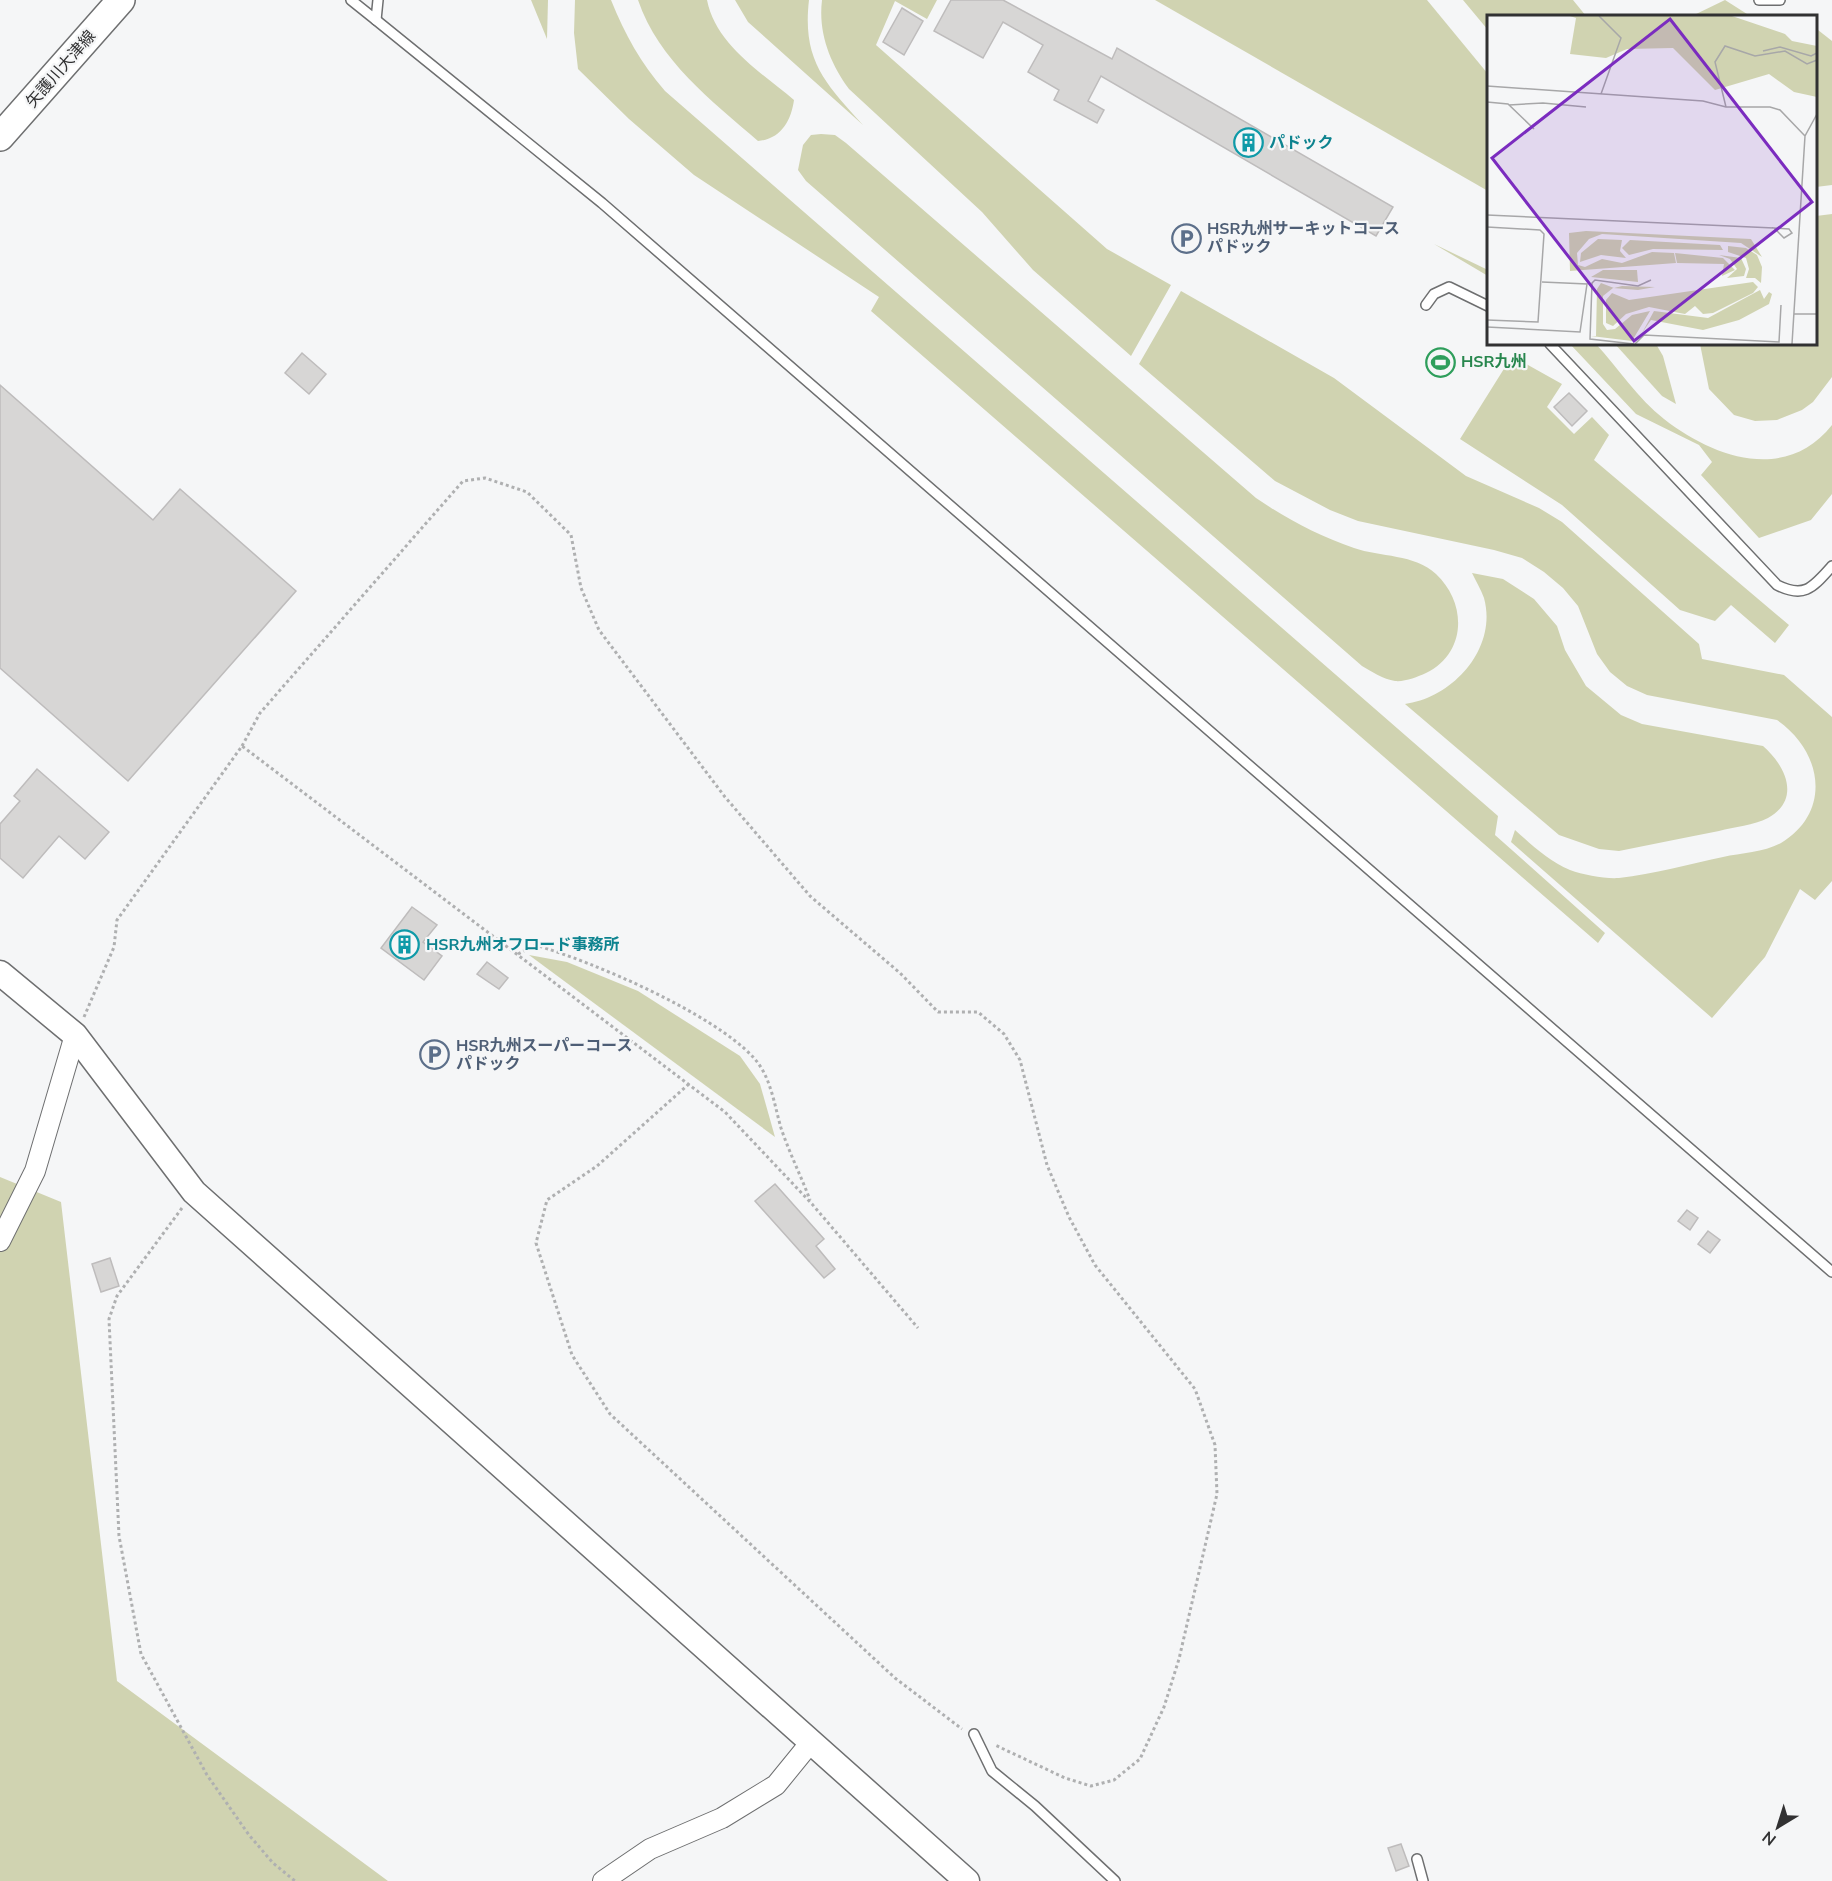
<svg xmlns="http://www.w3.org/2000/svg" width="1832" height="1881" viewBox="0 0 1832 1881" font-family="'Nunito Sans','Noto Sans JP',sans-serif">
	<style>
		.green { fill: #d0d3b1 }
		.building { fill: #d7d6d5; stroke: #bebcbc; stroke-width: 1.5 }
		.lines { fill: none; stroke-linecap: round; stroke-linejoin: round }
		.service-casing { stroke: #6e6f70; stroke-width: 12 }
		.minor-casing { stroke: #6e6f70; stroke-width: 22 }
		.tertiary-casing { stroke: #6e6f70; stroke-width: 27 }
		.secondary-casing { stroke: #6e6f70; stroke-width: 30 }
		.path { stroke: #afb0b1; stroke-width: 3; stroke-dasharray: 3 3; stroke-linecap: butt }
		.service { stroke: #fff; stroke-width: 9 }
		.minor { stroke: #fff; stroke-width: 20 }
		.tertiary { stroke: #fff; stroke-width: 24 }
		.secondary { stroke: #fff; stroke-width: 27 }
		.labels { text-anchor: middle; dominant-baseline: central; stroke-width: 4.5; stroke-linejoin: round; paint-order: stroke }
		.street-label { font-size: 16px; fill: #313132; stroke: #f5f6f7 }
		.culture-label { font-size: 16px; font-weight: bold; fill: #0d838f; stroke: #f5f6f7; text-anchor: start }
		.service-label { font-size: 16px; font-weight: bold; fill: #4e5e75; stroke: #f5f6f7; text-anchor: start }
		.leisure-label { font-size: 16px; font-weight: bold; fill: #27864d; stroke: #f5f6f7; text-anchor: start }
		.inset-road { fill: none; stroke: #a7a7a8; stroke-width: 1.5 }
		.view { fill: #7b2cbf; fill-opacity: 0.15; stroke: #7b2cbf; stroke-width: 3 }
		.inset-edge { fill: none; stroke: #313132; stroke-width: 3 }
	</style>
	<rect width="100%" height="100%" fill="#f5f6f7"/>
	<g class="green">
		<polygon points="531,0 548,0 547,39"/>
		<path d="M575 0H611C625 35 641 63 665 91L1498 816 1495 835 1605 933 1598 943 871 311 879 297 694 175 629 119 578 69 574 33Z"/>
		<path d="M638 0H707C716 45 761 72 794 100 791 121 781 139 758 141 711 100 659 61 638 0Z"/>
		<path d="M735 0H809C802 60 825 83 863 125L748 22Z"/>
		<path d="M822 0H937L927 19 895 1 876 45 1107 249 1171 285 1131 356 1033 270 982 212 849 89C830 63 818 33 822 0Z"/>
		<polygon points="1155,0 1427,0 1488,74 1488,191"/>
		<polygon points="1463,0 1573,0 1586,16 1488,16 1488,30"/>
		<polygon points="1725,0 1747,14 1741,16 1692,16"/>
		<polygon points="1818,30 1832,41 1832,185 1816,187 1816,31"/>
		<path d="M821 134 835 135 846 143 1256 498C1287 519 1319 536 1354 548 1380 557 1415 554 1436 574 1467 603 1467 653 1426 673 1417 677 1405 682 1395 681 1383 679 1372 672 1362 666L806 181 798 170 803 145 811 135Z"/>
		<polygon points="1832,214 1832,377 1813,402 1802,410 1777,420 1755,421 1734,415 1709,389 1700,344 1816,344 1816,216"/>
		<polygon points="1434,244 1488,270 1488,276"/>
		<path d="M1181 291 1334 378 1466 476 1539 508 1562 522 1699 644 1702 659 1784 675 1832 717V881L1815 900 1800 889 1765 957 1712 1018 1511 842 1515 830C1532 845 1548 861 1570 870 1584 875 1605 879 1619 878 1654 874 1689 864 1723 857 1741 853 1765 852 1781 843 1832 812 1823 752 1777 720L1647 695 1627 686 1610 672 1597 654 1578 606 1563 588 1544 572 1522 558 1494 550 1358 521 1330 510 1275 481 1139 364Z"/>
		<path d="M1570 344H1596C1618 368 1638 399 1664 419 1714 458 1786 483 1832 425V494L1811 520 1759 538 1701 475 1712 462 1699 445 1636 414Z"/>
		<polygon points="1615,344 1656,344 1663,356 1676,404 1662,396"/>
		<polygon points="1512,356 1562,384 1547,407 1574,434 1592,417 1609,435 1594,460 1789,625 1775,643 1731,605 1715,621 1680,610 1562,505 1460,439"/>
		<path d="M1472 573 1503 579 1534 599 1557 626 1565 650 1586 686 1621 715 1642 724 1763 746C1785 765 1802 799 1768 818 1754 825 1734 827 1719 831 1685 838 1652 844 1619 851L1599 849 1559 835 1405 704C1452 698 1498 649 1484 598 1481 590 1476 581 1472 573Z"/>
		<polygon points="529,955 567,962 638,991 740,1056 760,1084 775,1137"/>
		<polygon points="0,1177 61,1202 117,1681 388,1881 0,1881"/>
	</g>
	<g class="building">
		<polygon points="951,0 1003,0 1112,59 1117,48 1393,207 1376,236 1101,76 1088,101 1104,110 1097,123 1054,100 1059,90 1028,72 1043,45 1003,22 983,58 934,31"/>
		<polygon points="902,8 923,21 904,55 883,42"/>
		<polygon points="302,353 326,374 309,394 285,373"/>
		<polygon points="0,385 153,520 180,489 296,591 128,781 0,668"/>
		<polygon points="1569,393 1587,411 1572,426 1554,407"/>
		<polygon points="37,769 109,832 85,859 59,836 23,878 0,858 0,824 20,801 14,796"/>
		<polygon points="412,907 437,925 423,942 442,956 424,980 381,948"/>
		<polygon points="487,962 508,978 499,989 477,974"/>
		<polygon points="775,1184 824,1239 816,1246 835,1269 824,1278 755,1201"/>
		<polygon points="1687,1210 1698,1218 1690,1230 1678,1221"/>
		<polygon points="1708,1231 1720,1240 1710,1253 1698,1244"/>
		<polygon points="110,1258 119,1286 101,1292 92,1264"/>
		<polygon points="1401,1844 1409,1866 1396,1871 1388,1848"/>
	</g>
	<g class="lines">
		<defs>
			<g id="service">
				<polyline points="351,0 376,20 378,0"/>
				<polyline points="1759,0 1780,0"/>
				<polyline points="376,20 602,203 1832,1272"/>
				<polyline points="1426,305 1434,294 1449,287 1488,306"/>
				<path d="M1550 344 1777 585C1805 599 1813 587 1832 566"/>
				<polyline points="974,1734 992,1771 1035,1806 1115,1881"/>
				<polyline points="1417,1859 1423,1881"/>
			</g>
			<g id="minor">
				<polyline points="0,1241 35,1171 75,1035"/>
				<polyline points="603,1881 650,1849 722,1818 776,1785 811,1742"/>
			</g>
			<polyline id="tertiary" points="0,973 75,1035 194,1192 967,1881"/>
			<polyline id="secondary" points="0,137 121,0"/>
		</defs>
		<use href="#service" class="service-casing"/>
		<use href="#minor" class="minor-casing"/>
		<use href="#tertiary" class="tertiary-casing"/>
		<use href="#secondary" class="secondary-casing"/>
		<g class="path">
			<polyline points="242,746 260,713 463,481 485,478 527,492 571,535 581,588 599,630 725,797 810,896 900,973 938,1012 978,1012 1004,1034 1020,1060 1047,1165 1069,1217 1095,1265 1195,1389 1215,1445 1217,1494 1179,1659 1164,1707 1140,1759 1114,1780 1091,1786 1065,1778 995,1745"/>
			<path d="M518 954 535 945C594 962 712 1013 753 1057 771 1076 774 1104 781 1128 789 1152 801 1176 810 1200"/>
			<polyline points="84,1017 114,947 117,920 242,746 725,1112 812,1204 918,1328"/>
			<polyline points="689,1084 597,1166 547,1200 536,1243 572,1355 610,1414 895,1678 962,1729"/>
			<polyline points="182,1208 117,1296 109,1319 119,1536 141,1654 207,1775 249,1835 273,1863 295,1881"/>
		</g>
		<use href="#service" class="service"/>
		<use href="#minor" class="minor"/>
		<use href="#tertiary" class="tertiary"/>
		<use href="#secondary" class="secondary"/>
	</g>
	<defs>
		<symbol id="building-ring" viewBox="-11 -11 22 22"><circle r="9.5" fill="#f5f6f7" stroke="#0f9aa8" stroke-width="1.5"/><path d="M-4-6H4V6H1V3H-1V6H-4ZM-2.5-4.3h1.7v1.8h-1.7ZM.8-4.3h1.7v1.8H.8ZM-2.5-1h1.7V.8h-1.7ZM.8-1h1.7V.8H.8Z" fill="#0f9aa8"/></symbol>
		<symbol id="parking-ring" viewBox="-11 -11 22 22"><circle r="9.5" fill="#f5f6f7" stroke="#5c6f8a" stroke-width="1.5"/><path d="M-3.5-5.5H1a3.5 3.5 0 0 1 0 7H-1V5.5H-3.5ZM-1-3.4V-.6H.8a1.4 1.4 0 0 0 0-2.8Z" fill="#5c6f8a"/></symbol>
		<symbol id="stadium-ring" viewBox="-11 -11 22 22"><circle r="9.5" fill="#f5f6f7" stroke="#2e9e5b" stroke-width="1.5"/><path d="M0-5a6.5 5 0 1 0 0 10a6.5 5 0 1 0 0-10ZM-3.5-1.8h7v3.6h-7Z" fill="#2e9e5b"/></symbol>
	</defs>
	<g fill-rule="evenodd">
		<use href="#building-ring" x="1232" y="126" width="33" height="33"/>
		<use href="#parking-ring" x="1170" y="222" width="33" height="33"/>
		<use href="#stadium-ring" x="1424" y="346" width="33" height="33"/>
		<use href="#building-ring" x="388" y="928" width="33" height="33"/>
		<use href="#parking-ring" x="418" y="1038" width="33" height="33"/>
	</g>
	<g class="labels">
		<g class="street-label">
			<text transform="translate(61 69) rotate(-49)">矢護川大津線</text>
		</g>
		<g class="culture-label">
			<text x="1269" y="143">パドック</text>
			<text x="426" y="945">HSR九州オフロード事務所</text>
		</g>
		<g class="service-label">
			<text x="1207" y="229">HSR九州サーキットコース<tspan x="1207" dy="18">パドック</tspan></text>
			<text x="456" y="1046">HSR九州スーパーコース<tspan x="456" dy="18">パドック</tspan></text>
		</g>
		<g class="leisure-label">
			<text x="1461" y="362">HSR九州</text>
		</g>
	</g>
	<g transform="translate(1487 15)">
		<rect width="330" height="330" fill="#f5f6f7"/>
		<path d="M83 1H245L298 19 305 26 330 31V82L307 77 282 59 228 75 186 33 140 34 119 43 83 39 89 3ZM99 216 264 224 275 242 254 228 115 219 102 224 90 238 91 250 98 252 115 244 135 248 165 237 187 238 189 248 83 256 82 218ZM111 224 135 225 133 236 139 243 114 240 93 247 94 238ZM143 225 233 230 236 235 166 234 142 240 135 233ZM241 231 259 233 270 240 275 252 274 268 268 263H259L262 254 259 243 241 237ZM188 238 236 243 248 255 235 261 237 249 190 248ZM232 240 254 243 259 254 257 261 240 263 250 254 243 244ZM116 255H150L151 267 104 262ZM266 267 271 272 266 278 226 298 216 299 208 291 198 299 162 292 139 299 126 311 119 308V285L125 278 142 285ZM114 268 127 273 135 271 168 272 151 275 126 273 116 281V309L120 315 128 314 145 300 163 296 145 326 104 321H109L110 274ZM273 275 277 284 282 277 285 279 282 289 252 305 216 315 164 305 155 318 167 296 221 303Z" fill="#d0d3b1"/>
		<path class="inset-road" d="M112 1 134 23 114 79M276 36 293 32 324 41 330 38M0 71 216 86 239 92H283L293 95 318 121M0 87 21 89 47 114M22 90 56 88 99 92M239 92 228 47 238 31 268 41 298 36 320 49 330 45M0 200 287 213M0 212 53 215 57 219 51 307 0 305M287 213 302 214 305 218 297 223ZM307 299H330M0 312 93 317 100 269 55 267M147 329 103 324 105 268 108 265 151 271 164 265M148 329 157 320 292 327 294 290M305 329 318 121 330 99"/>
		<path class="view" d="M183 4 325 187 147 326 5 143Z"/>
		<rect width="330" height="330" class="inset-edge"/>
	</g>
	<g transform="translate(1778 1827) rotate(218)" stroke="#f5f6f7" stroke-width="4.5" paint-order="stroke">
	<path d="M0-4.5L10 22L0 15L-10 22Z" fill="#313132"/>
	<text y="-9" font-size="16" font-weight="bold" text-anchor="middle" fill="#313132">N</text>
	</g>
</svg>
